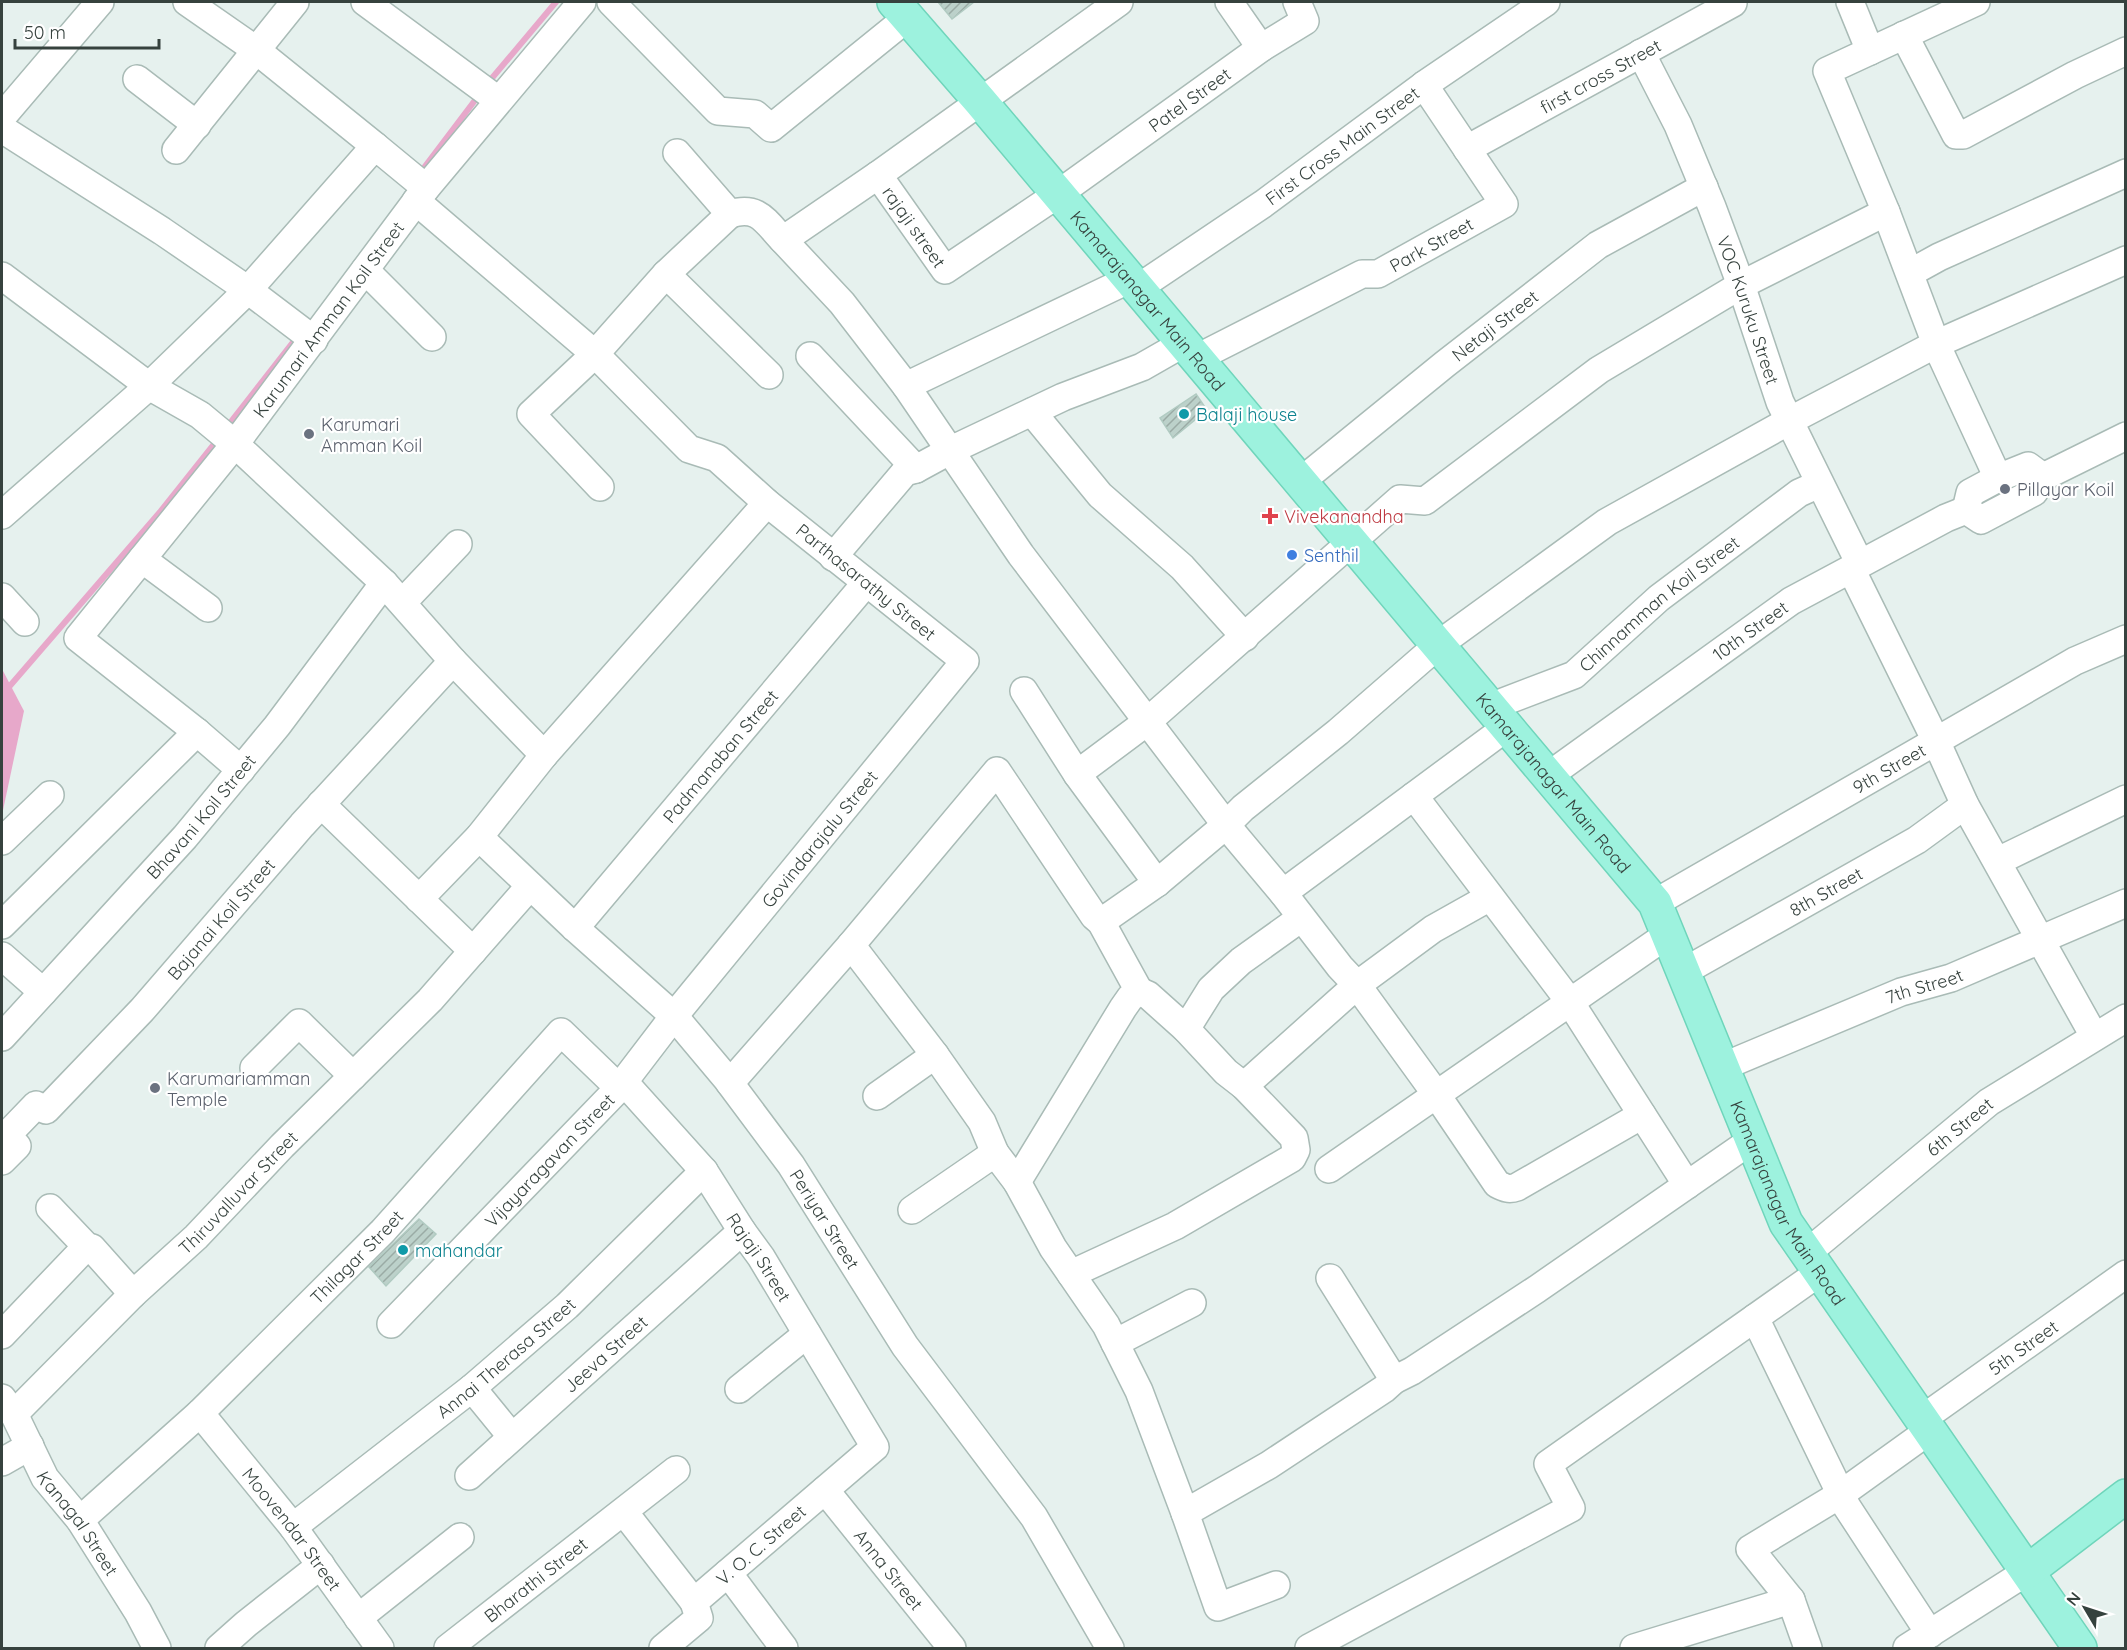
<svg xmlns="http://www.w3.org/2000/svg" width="2127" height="1650" viewBox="0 0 2127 1650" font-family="Quicksand,sans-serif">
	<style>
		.water { fill: #e7a8ca }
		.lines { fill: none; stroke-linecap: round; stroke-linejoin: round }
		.stream { stroke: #e7a8ca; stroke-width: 6 }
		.building { fill: url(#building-hatch); stroke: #b1cbc2; stroke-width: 1.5 }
		.minor-casing { stroke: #a9bbb6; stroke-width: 30 }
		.major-casing { stroke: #6fd5bb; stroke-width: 36 }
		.minor { stroke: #fff; stroke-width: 27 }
		.major { stroke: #9df2de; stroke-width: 33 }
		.culture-dot { fill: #0f9aa8; stroke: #fff; stroke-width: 2 }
		.worship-dot { fill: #6b7280; stroke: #fff; stroke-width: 2 }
		.health-dot { fill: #e0444e; stroke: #fff; stroke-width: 2 }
		.shop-dot { fill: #3f7fe0; stroke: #fff; stroke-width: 2 }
		.labels { text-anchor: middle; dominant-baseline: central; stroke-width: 4.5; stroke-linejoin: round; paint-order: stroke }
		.street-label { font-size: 18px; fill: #36423e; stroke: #fff }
		.culture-label { font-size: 18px; fill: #0d838f; stroke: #fff; text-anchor: start }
		.worship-label { font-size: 18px; fill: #5b616d; stroke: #fff; text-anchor: start }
		.health-label { font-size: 18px; fill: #be3a42; stroke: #fff; text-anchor: start }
		.shop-label { font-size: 18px; fill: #366cbe; stroke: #fff; text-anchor: start }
	</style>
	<defs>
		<pattern id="building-hatch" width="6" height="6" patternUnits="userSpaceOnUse" patternTransform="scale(1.5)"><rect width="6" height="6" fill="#bcd1ca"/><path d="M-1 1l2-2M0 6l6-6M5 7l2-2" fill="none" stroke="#9aaba5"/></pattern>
	</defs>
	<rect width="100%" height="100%" fill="#e6f1ee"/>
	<polygon class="water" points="2,669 24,711 2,815"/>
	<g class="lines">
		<g class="stream">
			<polyline points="487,84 556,2"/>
			<polyline points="420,173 479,95"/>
			<polyline points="226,428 297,337"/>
			<polyline points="2,695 160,512 218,439"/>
		</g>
	</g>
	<g class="building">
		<polygon points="938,2 974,2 952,19"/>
		<polygon points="1196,394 1207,410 1173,438 1160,418"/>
		<polygon points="419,1219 436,1234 386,1286 369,1267"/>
	</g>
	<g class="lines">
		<defs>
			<g id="minor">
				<polyline points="187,2 256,50 375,146"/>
				<polyline points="365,2 498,100"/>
				<polyline points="611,2 718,111 755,114 771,128 907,18"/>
				<path id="s1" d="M1119 2 878 175 945 270 1058 194 1261 48 1305 21 1297 2"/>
				<polyline points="1229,2 1261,48"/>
				<polyline points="1850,2 1870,51"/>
				<polyline points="1976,2 1827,71 1886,212 1936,344 1998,478"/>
				<polyline points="1904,35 1956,135 1963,135 2075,75 2126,51"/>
				<path id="s2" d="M1641 53 1678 125 1712 207 1741 285 1780 402 1860 564"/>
				<polyline points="137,79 197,125"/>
				<polyline points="2,117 100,2"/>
				<polyline points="2,129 162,231 248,290 314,340"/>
				<path id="s3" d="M1467 149 1733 3"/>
				<polyline points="176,150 295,2"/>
				<path d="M677 153 730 214C758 205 765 221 783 240L878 175"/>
				<polyline points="783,240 842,303 906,386 1021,555 1226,825 1283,893 1340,967 1357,985 1433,929 1490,897"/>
				<polyline points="365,270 432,337"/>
				<polyline points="1910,273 1939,257 2126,173"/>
				<polyline points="666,274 769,375"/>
				<polyline points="2,276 149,386 200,415 235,444 384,583 453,661 544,755"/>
				<path id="s4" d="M1138 288 1263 204 1424 85 1546 2"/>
				<polyline points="810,356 916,469"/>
				<path id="s5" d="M1197 358 1362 274H1378L1504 204 1424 85"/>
				<polyline points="906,386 1130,279"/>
				<polyline points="1032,412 1100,495 1182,567 1245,637"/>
				<path id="s6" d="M1300 482 1445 364 1598 245 1704 187"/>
				<polyline points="600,487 531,414 595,354 666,274 730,214"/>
				<polyline points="1966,510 1970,493 1998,478 2028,466 2043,477"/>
				<polyline points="2,515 149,386 248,290 375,146 426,188"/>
				<polyline points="833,557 905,472 916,469 951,450 1063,397 1142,367 1184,343"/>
				<polyline points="142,559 208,608"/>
				<polyline points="1851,569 1936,741 1965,805 2094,1036"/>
				<polyline points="2,597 25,622"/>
				<polyline points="403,602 458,544"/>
				<polyline points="1024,691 1077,774 1157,883"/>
				<path id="s7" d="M1490 707 1574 675 1659 598 1799 493 1819 484"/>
				<path id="s8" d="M241 770 197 732 78 638 235 444 426 188 582 2"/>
				<polyline points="1077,774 1148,721 1400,499 1425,501 1599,370 1741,285 1886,212"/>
				<path id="s9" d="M1548 776 1791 601 1946 518 1966 510 1981 520 2034 492 2043 477 2126 436"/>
				<polyline points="1414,796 1570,1002 1687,1185"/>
				<polyline points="321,804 473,951"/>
				<path id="s10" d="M479 837 575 928 674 1016 726 1078 791 1165 905 1346 1034 1517 1110 1648"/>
				<polyline points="2,841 50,795"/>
				<polyline points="1998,861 2126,799"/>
				<polyline points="1283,893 1507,727"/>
				<polyline points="419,899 479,837 544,755 767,503"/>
				<path id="s11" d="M1655 903 2075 661 2126 639"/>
				<polyline points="1101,922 1157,883 1226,825 1243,808 1338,732 1438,645 1607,522 1789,421 1936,344 2126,260"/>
				<polyline points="2,925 197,732"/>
				<path id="s12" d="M575 928 866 583"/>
				<polyline points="851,945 935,1055 982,1122 995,1153"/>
				<polyline points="2,956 43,992"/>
				<path id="s13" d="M1683 972 1917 840 1965 805"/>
				<polyline points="1186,1029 1211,989 1241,961 1301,918"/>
				<path id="s14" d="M2 1037 185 837 277 726 384 583"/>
				<path id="s15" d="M1722 1067 1901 992 1951 978 2126 903"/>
				<polyline points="254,1068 299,1023 353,1076"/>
				<path id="s16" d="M624 1082 704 1171 742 1231 761 1257 875 1447 694 1602 699 1618 663 1648"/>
				<polyline points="730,1083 851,945 997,771 1094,916 1101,922 1139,991"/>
				<path d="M1244 1086 1357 985 1436 1094 1497 1184C1505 1188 1509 1190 1517 1187L1642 1115"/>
				<polyline points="877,1096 935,1055"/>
				<path id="s17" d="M2 1161 17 1146 7 1135 36 1105 46 1110 142 1010 302 825 453 661"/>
				<polyline points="1329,1169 1667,935"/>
				<polyline points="1017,1182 1123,1008 1130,998 1139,991 1148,995 1186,1029 1226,1072 1244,1086 1294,1138 1296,1150 1292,1158 1175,1226 1071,1274"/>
				<polyline points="50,1208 88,1248"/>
				<polyline points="912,1210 995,1153 1017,1182 1053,1248 1106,1325 1139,1391 1185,1513"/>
				<path id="s18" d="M1807 1253 1989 1102 2126 1018"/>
				<polyline points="1330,1278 1394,1380"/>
				<polyline points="1755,1318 1847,1507 1930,1634"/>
				<path id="s19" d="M391 1324 619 1088 674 1016 965 661 767 503 717 458 689 449 595 354 416 201"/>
				<polyline points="2,1335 84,1249 92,1248 133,1294"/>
				<polyline points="1115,1343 1192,1303"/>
				<polyline points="472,1388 512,1437"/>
				<polyline points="739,1389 807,1334"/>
				<path id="s20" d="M2 1398 14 1414 45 1478 80 1520 138 1612 157 1648"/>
				<path id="s21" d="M200 1413 293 1527 380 1648"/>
				<path id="s22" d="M14 1414 133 1294 196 1237 282 1146 430 1000 530 886"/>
				<path id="s23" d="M1922 1419 2126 1274"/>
				<polyline points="2,1462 30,1446"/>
				<path id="s24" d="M469 1476 742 1231"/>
				<path id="s25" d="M825 1490 952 1648"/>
				<polyline points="624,1512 694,1602"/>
				<path id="s26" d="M80 1520 200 1413 383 1231 561 1032 619 1088"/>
				<path id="s27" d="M293 1527 472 1388 567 1306 704 1171"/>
				<polyline points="728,1573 784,1648"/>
				<polyline points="1276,1585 1218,1607 1185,1513 1269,1465 1384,1389 1394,1380 1412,1371 1537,1289 1752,1140"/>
				<polyline points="358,1618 460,1537"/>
				<polyline points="219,1648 246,1624 321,1565"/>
				<path id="s28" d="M448 1648 676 1470"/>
				<polyline points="1309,1648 1571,1508 1548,1464 1820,1272"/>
				<polyline points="1634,1648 1791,1600"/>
				<polyline points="1808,1648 1791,1600 1750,1549 1841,1494 1930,1430"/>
				<polyline points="1907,1648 2028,1571"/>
			</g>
			<g id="major">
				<path id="s29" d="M894 2 980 101 1655 903 1786 1223 2080 1648"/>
				<polyline points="2028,1571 2126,1496"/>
			</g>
		</defs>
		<use href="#minor" class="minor-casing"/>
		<use href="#major" class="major-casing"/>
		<use href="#minor" class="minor"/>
		<use href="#major" class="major"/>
	</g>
	<g class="culture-dot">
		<circle cx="1184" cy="414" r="6"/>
		<circle cx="403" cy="1250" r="6"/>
	</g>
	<g class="worship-dot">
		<circle cx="309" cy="434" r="6"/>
		<circle cx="2005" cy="489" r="6"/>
		<circle cx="155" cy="1088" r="6"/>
	</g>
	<path class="health-dot" d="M1267 507h6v6h6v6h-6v6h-6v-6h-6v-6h6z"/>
	<circle class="shop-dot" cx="1292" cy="555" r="6"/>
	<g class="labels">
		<g class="street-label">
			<text stroke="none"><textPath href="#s3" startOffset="152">first cross Street</textPath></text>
			<text stroke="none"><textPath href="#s1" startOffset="711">Patel Street</textPath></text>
			<text stroke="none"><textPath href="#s4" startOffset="249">First Cross Main Street</textPath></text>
			<text stroke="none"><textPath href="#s1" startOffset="360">rajaji street</textPath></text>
			<text stroke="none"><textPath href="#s5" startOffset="262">Park Street</textPath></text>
			<text stroke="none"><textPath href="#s29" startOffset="392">Kamarajanagar Main Road</textPath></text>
			<text stroke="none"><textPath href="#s2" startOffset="279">VOC Kuruku Street</textPath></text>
			<text stroke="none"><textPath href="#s8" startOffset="615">Karumari Amman Koil Street</textPath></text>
			<text stroke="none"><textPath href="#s6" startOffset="250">Netaji Street</textPath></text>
			<text transform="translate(866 582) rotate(39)">Parthasarathy Street</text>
			<text stroke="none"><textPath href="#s7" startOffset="201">Chinnamman Koil Street</textPath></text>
			<text stroke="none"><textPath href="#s9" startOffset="249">10th Street</textPath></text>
			<text stroke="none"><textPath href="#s12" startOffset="225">Padmanaban Street</textPath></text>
			<text stroke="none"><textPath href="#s11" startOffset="270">9th Street</textPath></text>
			<text stroke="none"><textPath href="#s29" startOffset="1022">Kamarajanagar Main Road</textPath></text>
			<text stroke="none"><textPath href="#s14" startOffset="297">Bhavani Koil Street</textPath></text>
			<text stroke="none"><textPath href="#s19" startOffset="648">Govindarajalu Street</textPath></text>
			<text stroke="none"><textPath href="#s13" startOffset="164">8th Street</textPath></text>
			<text stroke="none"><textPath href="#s17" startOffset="348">Bajanai Koil Street</textPath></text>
			<text stroke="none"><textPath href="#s15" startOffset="218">7th Street</textPath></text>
			<text stroke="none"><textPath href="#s18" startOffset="198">6th Street</textPath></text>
			<text stroke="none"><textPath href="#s19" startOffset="228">Vijayaragavan Street</textPath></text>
			<text stroke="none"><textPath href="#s22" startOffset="315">Thiruvalluvar Street</textPath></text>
			<text stroke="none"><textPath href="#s29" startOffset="1508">Kamarajanagar Main Road</textPath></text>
			<text stroke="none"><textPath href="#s10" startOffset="518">Periyar Street</textPath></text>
			<text stroke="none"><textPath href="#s26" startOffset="382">Thilagar Street</textPath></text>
			<text stroke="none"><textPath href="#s16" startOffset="222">Rajaji Street</textPath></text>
			<text stroke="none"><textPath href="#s23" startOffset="124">5th Street</textPath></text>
			<text stroke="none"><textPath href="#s24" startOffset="183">Jeeva Street</textPath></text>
			<text stroke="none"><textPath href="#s27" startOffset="272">Annai Therasa Street</textPath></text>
			<text stroke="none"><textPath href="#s20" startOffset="147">Kanagal Street</textPath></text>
			<text stroke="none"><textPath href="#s21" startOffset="148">Moovendar Street</textPath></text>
			<text transform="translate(761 1545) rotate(-41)">V. O. C. Street</text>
			<text stroke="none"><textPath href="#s25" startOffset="102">Anna Street</textPath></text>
			<text stroke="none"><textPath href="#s28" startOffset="111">Bharathi Street</textPath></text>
		</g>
		<g class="culture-label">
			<text x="1196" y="414">Balaji house</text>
			<text x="415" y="1250">mahandar</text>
		</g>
		<g class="worship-label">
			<text x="321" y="424">Karumari<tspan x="321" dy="21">Amman Koil</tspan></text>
			<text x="2017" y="489">Pillayar Koil</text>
			<text x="167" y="1078">Karumariamman<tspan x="167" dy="21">Temple</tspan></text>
		</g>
		<g class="health-label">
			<text x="1284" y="516">Vivekanandha</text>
		</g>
		<g class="shop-label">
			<text x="1304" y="555">Senthil</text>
		</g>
	</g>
	<rect width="2127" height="1650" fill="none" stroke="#36423e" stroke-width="6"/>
	<g transform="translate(2085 1608) rotate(309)" stroke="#ffffff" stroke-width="4.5" paint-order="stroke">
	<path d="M0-4.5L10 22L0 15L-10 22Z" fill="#36423e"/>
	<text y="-9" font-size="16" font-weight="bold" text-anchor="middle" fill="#36423e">N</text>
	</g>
	<path d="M15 39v9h144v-9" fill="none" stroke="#36423e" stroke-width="3"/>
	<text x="24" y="39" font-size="18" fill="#36423e" stroke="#ffffff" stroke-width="4.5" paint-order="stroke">50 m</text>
</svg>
